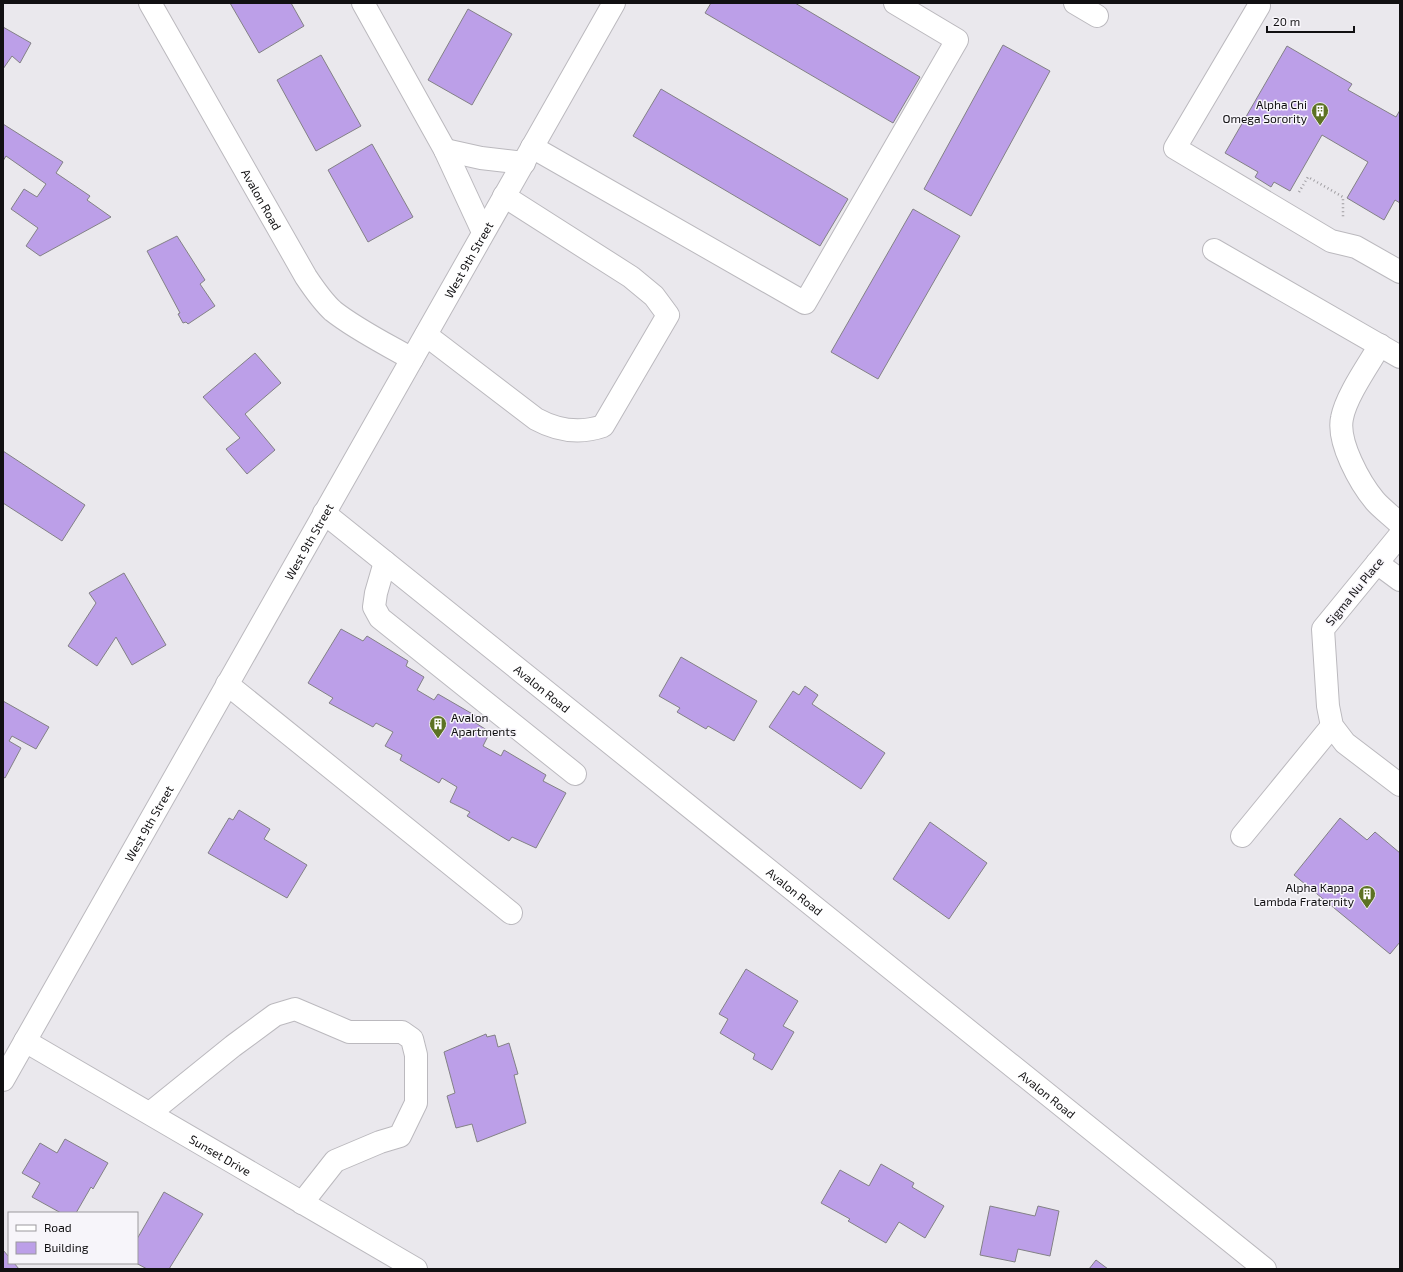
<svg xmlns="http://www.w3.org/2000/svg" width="1403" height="1272" viewBox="0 0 1403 1272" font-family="'Exo 2',sans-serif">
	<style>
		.building { fill: #bc9fe8; stroke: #838186 }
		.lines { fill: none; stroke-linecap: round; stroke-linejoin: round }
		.minor-casing { stroke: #bbb9be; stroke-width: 24 }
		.major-casing { stroke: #bbb9be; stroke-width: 24 }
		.path { stroke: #9e9ca0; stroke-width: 2.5; stroke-dasharray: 1 3; stroke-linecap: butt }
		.minor { stroke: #fff; stroke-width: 22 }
		.major { stroke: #fff; stroke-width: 22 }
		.labels { text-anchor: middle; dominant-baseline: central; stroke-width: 3; stroke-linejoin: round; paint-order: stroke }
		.poi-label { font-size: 12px; fill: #111012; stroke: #f7f5fa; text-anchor: end }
		.street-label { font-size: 12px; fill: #111012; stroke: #f7f5fa }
	</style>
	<rect width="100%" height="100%" fill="#eae8ed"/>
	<g class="building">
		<polygon points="230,3 291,3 304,26 259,53"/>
		<polygon points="711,3 795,3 920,77 893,123 705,13"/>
		<polygon points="468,9 512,34 472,105 428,80"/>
		<polygon points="3,27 31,43 20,63 12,56 3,69"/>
		<polygon points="1003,45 1050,71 971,216 924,189"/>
		<polygon points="1287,46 1352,84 1348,90 1396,117 1400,110 1400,203 1395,200 1384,220 1347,198 1368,162 1322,135 1290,191 1274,182 1271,187 1255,177 1258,172 1225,153"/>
		<polygon points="321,55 361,126 316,151 277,80"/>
		<polygon points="661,89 848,199 820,246 633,136"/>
		<polygon points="3,124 63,162 56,173 90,196 87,200 111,217 40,256 26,246 38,228 11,209 24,189 37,197 46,184 6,156 3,161"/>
		<polygon points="372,144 413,217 368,242 328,170"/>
		<polygon points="913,209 960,236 878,379 831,352"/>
		<polygon points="177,236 205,280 200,284 215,306 188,324 186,322 183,323 178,314 180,313 147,251"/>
		<polygon points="255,353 281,383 245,414 275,450 247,474 226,449 240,438 203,397"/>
		<polygon points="3,451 85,505 62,541 3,503"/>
		<polygon points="124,573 166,645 132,665 116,637 97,666 68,646 96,603 89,593"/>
		<polygon points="341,629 363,641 367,636 408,661 406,666 424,677 417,690 434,700 438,694 476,716 474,722 490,732 483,746 501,756 504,750 546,775 543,781 566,793 536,848 512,837 509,841 467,816 470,812 450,802 457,787 442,778 439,783 400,760 402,755 385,746 393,732 376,723 373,727 329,703 333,698 308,683"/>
		<polygon points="681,657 757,701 734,741 708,726 706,729 677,712 680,708 659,696"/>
		<polygon points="805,686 818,695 812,704 885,753 861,789 769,727 793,691 799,695"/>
		<polygon points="3,701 49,727 36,749 12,736 9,741 21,748 5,778 3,777"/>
		<polygon points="239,810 270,829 264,839 307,865 287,898 208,853 229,818 233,820"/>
		<polygon points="1340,818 1367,840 1375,832 1400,853 1400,942 1390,954 1294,875"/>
		<polygon points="930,822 987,863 949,919 893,879"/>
		<polygon points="746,969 798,1001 783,1026 794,1032 772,1070 753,1059 755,1054 720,1033 728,1019 719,1014"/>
		<polygon points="486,1034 487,1037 495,1035 498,1047 509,1043 518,1074 514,1075 526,1123 477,1142 472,1124 456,1128 447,1096 455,1093 444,1052"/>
		<polygon points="65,1139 108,1163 93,1189 91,1187 76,1213 61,1213 32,1197 40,1183 22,1173 40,1143 57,1153"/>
		<polygon points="881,1164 914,1183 912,1187 944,1206 925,1238 899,1222 886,1243 848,1221 850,1219 821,1203 840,1170 869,1186"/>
		<polygon points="164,1192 203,1214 169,1269 147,1269 136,1263 137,1239"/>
		<polygon points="990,1206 1035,1216 1038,1206 1059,1211 1050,1256 1018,1249 1015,1262 980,1255"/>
		<polygon points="3,1250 9,1257 9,1263 14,1263 19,1269 3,1269"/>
		<polygon points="1096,1260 1108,1269 1089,1269"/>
	</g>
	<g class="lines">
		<defs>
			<g id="minor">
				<path id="s1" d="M150 3 306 277C314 289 322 301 333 311 357 330 386 344 412 359"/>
				<polyline points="363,3 445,150 483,232"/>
				<polyline points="1075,3 1097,16"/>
				<polyline points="1259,6 1175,148 1331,241 1356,247 1400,272"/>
				<polyline points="532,147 805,303 957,40 895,3"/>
				<polyline points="445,150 481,158 524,163"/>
				<polyline points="1214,250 1400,357"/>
				<path d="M426 335 536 419C558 431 580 434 603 426L668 315 654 296 631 277 504 196"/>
				<path d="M1380 345C1369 364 1346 396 1342 418 1337 442 1360 483 1375 501 1382 509 1392 516 1400 524"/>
				<path id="s2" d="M324 513 1265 1269"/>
				<polyline points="1400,535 1323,629 1328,706 1332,726 1345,743 1400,785"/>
				<polyline points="385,562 376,593 374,607 380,618 575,774"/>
				<polyline points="1377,563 1400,580"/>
				<polyline points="227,684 511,913"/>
				<polyline points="1242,836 1332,726"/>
				<path id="s3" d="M25 1041 416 1269"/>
				<polyline points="150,1113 233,1046 275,1015 295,1009 349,1032 402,1032 412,1039 416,1055 416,1103 400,1136 380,1142 335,1161 302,1203"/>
			</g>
			<g id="major">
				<path id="s4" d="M3 1080 614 3"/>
			</g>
		</defs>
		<use href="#minor" class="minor-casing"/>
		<use href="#major" class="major-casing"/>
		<polyline class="path" points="1299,192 1308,177 1343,197 1343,217"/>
		<use href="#minor" class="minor"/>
		<use href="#major" class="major"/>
	</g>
	<defs>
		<symbol id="building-pin" viewBox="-11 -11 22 30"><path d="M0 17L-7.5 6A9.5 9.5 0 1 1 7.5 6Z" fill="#5c7223" stroke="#f7f5fa"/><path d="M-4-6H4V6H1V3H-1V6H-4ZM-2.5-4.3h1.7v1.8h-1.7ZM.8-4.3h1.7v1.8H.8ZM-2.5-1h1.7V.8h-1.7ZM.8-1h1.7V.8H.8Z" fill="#fff"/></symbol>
	</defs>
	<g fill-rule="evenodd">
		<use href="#building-pin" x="1310" y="101" width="20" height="27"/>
		<use href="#building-pin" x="428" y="714" width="20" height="27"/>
		<use href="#building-pin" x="1357" y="884" width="20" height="27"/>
	</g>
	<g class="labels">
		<g class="poi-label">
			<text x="1307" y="104">Alpha Chi<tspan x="1307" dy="14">Omega Sorority</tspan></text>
			<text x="451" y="717" text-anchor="start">Avalon<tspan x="451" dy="14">Apartments</tspan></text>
			<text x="1354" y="887">Alpha Kappa<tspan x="1354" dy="14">Lambda Fraternity</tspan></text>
		</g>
		<g class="street-label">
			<text stroke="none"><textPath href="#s1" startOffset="226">Avalon Road</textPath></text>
			<text stroke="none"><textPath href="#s4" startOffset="943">West 9th Street</textPath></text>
			<text stroke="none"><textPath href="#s4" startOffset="619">West 9th Street</textPath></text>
			<text transform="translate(1354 591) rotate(-51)">Sigma Nu Place</text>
			<text stroke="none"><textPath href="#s2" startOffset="280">Avalon Road</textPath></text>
			<text stroke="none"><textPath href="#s4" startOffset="295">West 9th Street</textPath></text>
			<text stroke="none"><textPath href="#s2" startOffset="604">Avalon Road</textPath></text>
			<text stroke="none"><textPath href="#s2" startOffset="928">Avalon Road</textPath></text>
			<text stroke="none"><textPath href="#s3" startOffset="226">Sunset Drive</textPath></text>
		</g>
	</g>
	<rect width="1403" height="1272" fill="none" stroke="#111012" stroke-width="8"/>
	<rect x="8" y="1212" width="130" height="52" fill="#f7f5fa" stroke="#9b999d"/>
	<rect x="16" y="1225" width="20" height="6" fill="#ffffff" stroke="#9b999d"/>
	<text x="44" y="1232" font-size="12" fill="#111012">Road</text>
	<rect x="16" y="1242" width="20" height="12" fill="#bc9fe8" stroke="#9b999d"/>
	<text x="44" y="1252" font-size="12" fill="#111012">Building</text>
	<path d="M1267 26v6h87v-6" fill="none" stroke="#111012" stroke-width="2"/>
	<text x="1273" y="26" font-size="12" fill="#111012" stroke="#f7f5fa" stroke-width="3" paint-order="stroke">20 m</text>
</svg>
